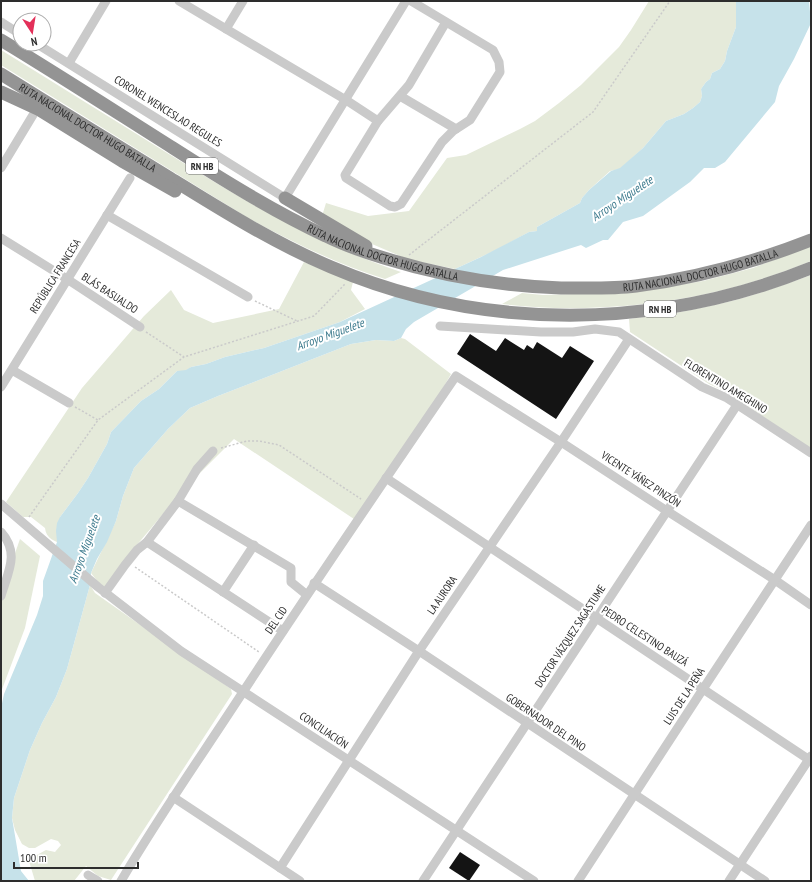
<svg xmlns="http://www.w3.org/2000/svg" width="812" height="882" viewBox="0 0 812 882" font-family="'PT Sans Narrow',sans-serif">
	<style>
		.green { fill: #e5eada }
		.water { fill: #c6e2ea }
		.building { fill: #141414 }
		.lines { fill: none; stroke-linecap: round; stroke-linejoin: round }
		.path { stroke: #cacaca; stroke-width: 1.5; stroke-dasharray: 2 2; stroke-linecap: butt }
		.minor { stroke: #cacaca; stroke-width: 9 }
		.highway { stroke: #949494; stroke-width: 13 }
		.labels { text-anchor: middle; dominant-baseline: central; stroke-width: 4; stroke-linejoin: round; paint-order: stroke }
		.shield { fill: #fff; stroke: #6c6c6c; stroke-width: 1 }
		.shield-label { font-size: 10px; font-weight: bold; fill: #2d2d2d }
		.street-label { font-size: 11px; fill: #2d2d2d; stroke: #fff }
		.water-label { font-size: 12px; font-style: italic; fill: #3c7a8d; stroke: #fff }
	</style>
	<rect width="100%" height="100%" fill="#fff"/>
	<g class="green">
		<polygon points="649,1 736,1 736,27 727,51 725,61 720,69 712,73 710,79 706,82 701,89 702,96 700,102 693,108 684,114 666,121 643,148 620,169 610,171 589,190 582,198 580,203 537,227 537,231 529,232 498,249 455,269 407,259 365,241 322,216 326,203 368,216 409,211 447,158 466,155 520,129 535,121 559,103 581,85 619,47 631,30"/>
		<path d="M1 50C55 83 109 117 164 151 241 199 314 243 401 272L385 279C337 264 292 242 248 218L1 65Z"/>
		<path d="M811 246V261C797 267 782 272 768 277 710 297 646 307 585 308 557 309 530 307 502 304L522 293 543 295 574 294 655 289 703 281 753 268Z"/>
		<path d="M304 262 353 282 351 290 365 309 340 322 264 348 225 357 206 364 191 367 186 371H177L159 389 141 401 111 432 107 444 88 478 78 493 60 517 64 545C55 541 46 539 45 528L31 517H23L6 502 82 388 144 316 171 290 184 310 213 323 279 309Z"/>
		<path d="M811 275V449L728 393 709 384 630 332 629 319C654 316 680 313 705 307 741 300 776 288 811 275Z"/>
		<polygon points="401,338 405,339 451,374 442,390 354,519 234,439 184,489 136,546 105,587 98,582 91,573 116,521 123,496 134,468 168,429 190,408 218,396 351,344 376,340 394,341"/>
		<polygon points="20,539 40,556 25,628 1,692 1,593"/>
		<polygon points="90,585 95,593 231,689 232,694 111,880 98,876 86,866 74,881 35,881 29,861 35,856 46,850 55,852 61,845 58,841 51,839 35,848 29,848 22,844 15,830 12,818 14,798 30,750 42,723 56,697 67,669"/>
	</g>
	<polygon class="water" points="736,1 809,1 811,23 794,59 779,86 775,102 725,162 715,168 704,168 690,182 643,216 623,222 608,240 603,240 586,248 581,245 503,270 414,322 406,329 401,338 394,341 376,340 351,344 218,396 190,408 168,429 134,468 123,496 116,521 107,542 97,559 91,573 90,585 67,669 56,697 42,723 30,750 14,798 12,818 21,871 29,881 1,881 1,708 4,694 37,615 43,596 43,581 57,542 56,531 57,523 60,517 78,493 88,478 107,444 111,432 141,401 159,389 177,371 186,370 191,367 206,364 225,357 264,348 340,322 481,257 529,232 537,231 537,227 580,203 582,198 589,190 611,171 620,168 643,148 666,121 684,114 693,108 700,102 702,96 701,89 706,82 710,79 712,73 720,69 725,61 727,51 736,27"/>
	<g class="building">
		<polygon points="470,334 496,351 505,338 524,350 527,345 533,349 537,342 562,358 570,346 594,361 556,419 457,354"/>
		<polygon points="460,852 480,865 469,881 449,868"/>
	</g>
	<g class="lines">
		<g class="path">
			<polyline points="409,255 593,112 670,1"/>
			<polyline points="255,301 297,321"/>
			<polyline points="146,332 184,357"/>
			<polyline points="75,407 98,420"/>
			<polyline points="221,448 247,441 259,441 279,445 361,499"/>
			<polyline points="29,517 98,420 184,357 314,316 345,284"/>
			<polyline points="135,567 259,652"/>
		</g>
		<g class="minor">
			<polyline points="179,1 346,100 378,121"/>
			<polyline points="411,1 493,50 499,62 500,72 470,120 453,131 442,142 401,204 395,207 390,206 346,178 345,175 378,121 409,85 446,22"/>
			<polyline points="1,22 20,34"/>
			<polyline points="226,29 243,1"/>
			<polyline points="37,44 285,198 406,1"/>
			<polyline points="69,63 106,1"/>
			<polyline points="400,96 456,129"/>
			<polyline points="1,168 33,115"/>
			<polyline points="107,215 248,297"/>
			<polyline points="1,238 67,279 140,327"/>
			<polyline points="440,326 541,332 573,332 595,329 619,332 702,387 727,398 811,453"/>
			<polyline points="12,370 69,403"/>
			<polyline points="1,387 130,178"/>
			<polyline points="386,478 811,761"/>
			<polyline points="178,501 291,568 291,582 307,595"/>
			<polyline points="1,504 98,587 181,651 534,881"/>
			<path d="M1 532C20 553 8 572 1 596"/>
			<polyline points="147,542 283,631"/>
			<polyline points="314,583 419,651 765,881"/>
			<polyline points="223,592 254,545"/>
			<polyline points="105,593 125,565 137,550 147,542 178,501 197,469 213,451"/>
			<polyline points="173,797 300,881"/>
			<polyline points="280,868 419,651 561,442 629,339"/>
			<polyline points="88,875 98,881"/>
			<path d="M121 881C159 816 202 755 243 692 313 585 384 481 456 376L561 442 667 511 775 580 811 605"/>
			<polyline points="423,881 737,405"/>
			<polyline points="578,881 703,689 811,525"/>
			<polyline points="729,881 811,756"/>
		</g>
		<g class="highway">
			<path id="s1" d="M1 40C59 75 116 112 173 148 223 180 273 211 326 236 344 245 364 252 384 258 442 276 500 286 561 288 586 288 612 289 636 286 697 278 755 262 811 240"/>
			<path id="s2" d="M1 74C57 109 113 143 170 178 222 210 274 243 331 267 483 332 658 330 811 268"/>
			<polyline points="1,92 38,109 122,161 175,191"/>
			<polyline points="285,198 366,246"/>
		</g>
	</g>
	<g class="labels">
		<g class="shield">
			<rect x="186" y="158" width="32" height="16" rx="3"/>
			<rect x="644" y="301" width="32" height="16" rx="3"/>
		</g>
		<g class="shield-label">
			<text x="202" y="166">RN HB</text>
			<text x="660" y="309">RN HB</text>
		</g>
		<g class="street-label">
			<text transform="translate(168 111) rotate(32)">CORONEL WENCESLAO REGULES</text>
			<text stroke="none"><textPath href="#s2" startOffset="102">RUTA NACIONAL DOCTOR HUGO BATALLA</textPath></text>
			<text stroke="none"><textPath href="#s1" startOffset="439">RUTA NACIONAL DOCTOR HUGO BATALLA</textPath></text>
			<text stroke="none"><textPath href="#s1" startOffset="763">RUTA NACIONAL DOCTOR HUGO BATALLA</textPath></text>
			<text transform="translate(55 276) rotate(-58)">REPÚBLICA FRANCESA</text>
			<text transform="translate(110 293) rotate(33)">BLÁS BASUALDO</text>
			<text transform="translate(726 386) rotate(31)">FLORENTINO AMEGHINO</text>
			<text transform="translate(641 479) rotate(33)">VICENTE YÁÑEZ PINZÓN</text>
			<text transform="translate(442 595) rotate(-56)">LA AURORA</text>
			<text transform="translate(276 620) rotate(-56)">DEL CID</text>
			<text transform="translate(570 636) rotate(-57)">DOCTOR VÁZQUEZ SAGASTUME</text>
			<text transform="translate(645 636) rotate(33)">PEDRO CELESTINO BAUZÁ</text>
			<text transform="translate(684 696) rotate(-57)">LUIS DE LA PEÑA</text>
			<text transform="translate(546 722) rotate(34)">GOBERNADOR DEL PINO</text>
			<text transform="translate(324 730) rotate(34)">CONCILIACIÓN</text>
		</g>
		<g class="water-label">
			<text transform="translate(622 198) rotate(-34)">Arroyo Miguelete</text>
			<text transform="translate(330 334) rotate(-20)">Arroyo Miguelete</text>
			<text transform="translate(84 549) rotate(-70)">Arroyo Miguelete</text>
		</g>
	</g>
	<rect width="812" height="882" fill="none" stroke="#2d2d2d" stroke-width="4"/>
	<g transform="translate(32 32) rotate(168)"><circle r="19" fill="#ffffff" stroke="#ababab"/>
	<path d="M0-3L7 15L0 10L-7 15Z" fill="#e33059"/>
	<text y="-6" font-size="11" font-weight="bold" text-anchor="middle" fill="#2d2d2d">N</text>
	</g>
	<path d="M14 862v6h124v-6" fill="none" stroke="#2d2d2d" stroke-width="2"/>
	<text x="20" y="862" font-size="12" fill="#2d2d2d" stroke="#ffffff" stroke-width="3" paint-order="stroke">100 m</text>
</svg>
